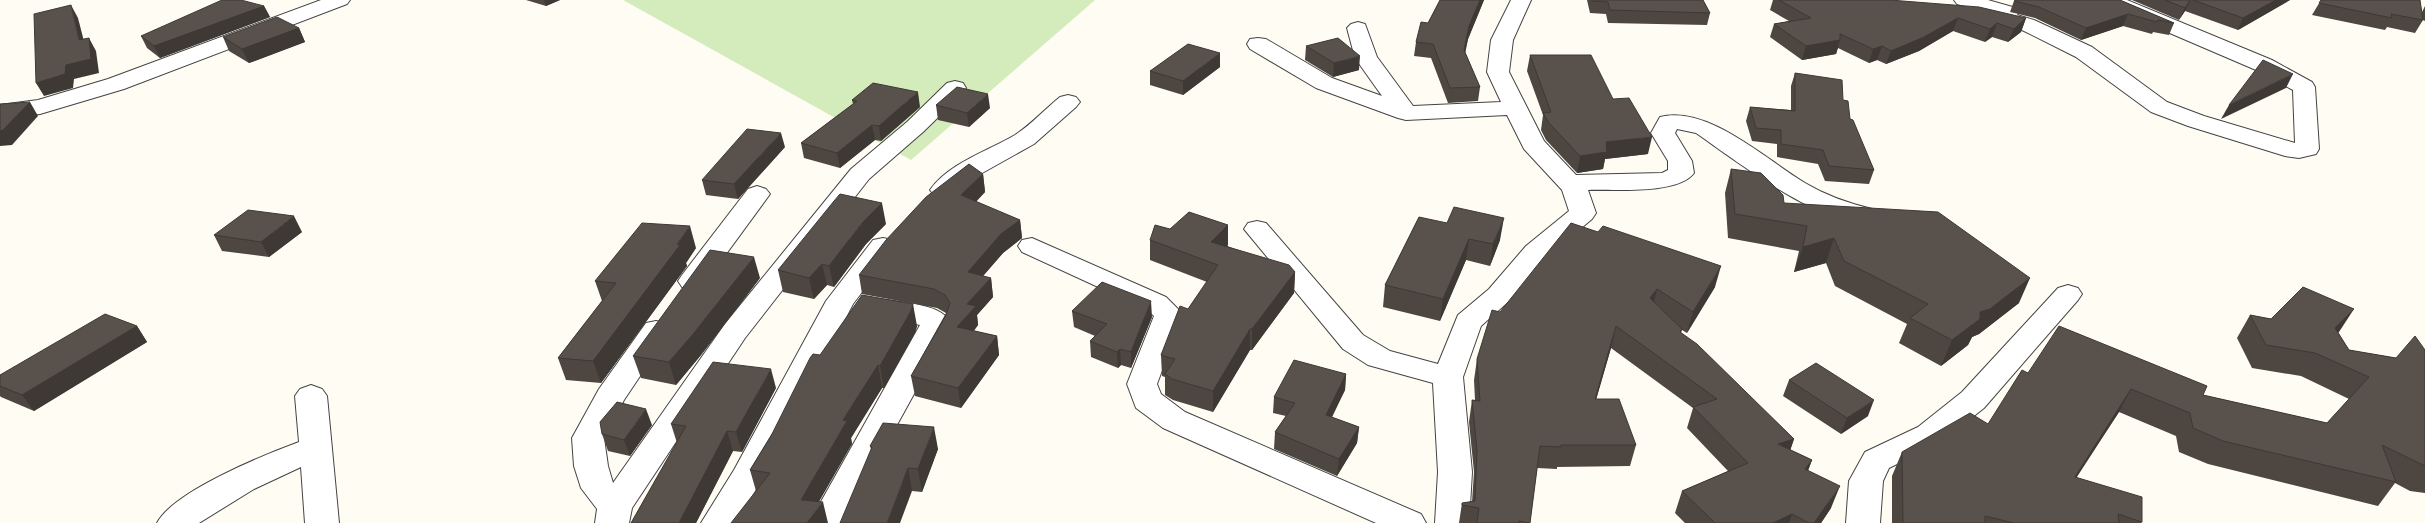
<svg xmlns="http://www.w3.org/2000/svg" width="2425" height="523" viewBox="0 0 2425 523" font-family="Lora,serif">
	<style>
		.green { fill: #d4ecbb }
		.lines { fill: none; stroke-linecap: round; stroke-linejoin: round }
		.minor-casing { stroke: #434343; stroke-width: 2 }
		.minor { fill: #fff; fill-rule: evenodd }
		.wall { fill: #4d4641 }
		.shaded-wall { fill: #3e3935 }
		.building { fill: #59514c; stroke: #3e3935 }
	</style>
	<rect width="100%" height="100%" fill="#fffdf3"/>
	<polygon class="green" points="623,0 1095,0 911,160"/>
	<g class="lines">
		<defs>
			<g id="minor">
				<polygon points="321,0 350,0 347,4 124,89 40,114 0,119 0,105 38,100 108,79"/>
				<path d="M1511 0H1531L1513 40 1509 72 1544 141 1576 175 1662 173 1668 170V161L1651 133 1660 117C1708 105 1765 159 1805 183 1827 196 1848 203 1872 209L1876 215 1872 221C1827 232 1734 159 1696 133L1677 129 1675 133 1692 161 1694 173C1678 195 1613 189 1588 190L1596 213 1592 219 1546 258 1509 301 1481 326 1463 377 1472 472 1469 523H1435L1438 472 1433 383 1368 365 1343 349 1244 229 1248 223 1257 221 1266 223 1363 335 1390 351 1438 364 1458 315 1489 289 1526 246 1569 211 1562 190 1524 149 1507 115 1406 120 1398 118 1316 88 1250 49 1247 44 1250 39 1258 38 1266 39 1332 78 1382 96 1355 58 1347 28 1351 24 1358 22 1365 24 1377 57 1413 106 1501 102 1487 72 1491 40Z"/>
				<polygon points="1954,0 1988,0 2016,8 2019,12 2017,15 2034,20 2092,47 2167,102 2204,116 2295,143 2293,90 2256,70 2102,4 2099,0 2127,0 2272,60 2312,82 2315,87 2319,149 2316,154 2299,158 2285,156 2188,126 2151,112 2076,57 2020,29 1980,19 1977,15 1980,11 1957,4"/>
				<polygon points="955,81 963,83 966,88 963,93 923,132 869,179 745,338 632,508 629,523 595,523 597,509 581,488 574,466 572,438 599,389 646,323 656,321 666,323 671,330 624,400 604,438 608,466 613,483 725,324 851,169 907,122 947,83"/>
				<path d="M1068 95 1076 97 1080 102 1076 107 1034 144 975 177 952 195 943 198 934 195 930 190C949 163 988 151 1015 135 1031 125 1045 109 1060 97Z"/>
				<polygon points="757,186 766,189 770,194 702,287 692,290 682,287 678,281 682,275 748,189"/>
				<polygon points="883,238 893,240 897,246 853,304 764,476 736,523 701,523 734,470 826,301 873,240"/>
				<polygon points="1032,238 1166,297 1183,314 1157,384 1161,394 1185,412 1421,514 1426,523 1376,523 1163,428 1136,408 1127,384 1154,316 1146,309 1022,252 1018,246 1022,240"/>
				<polygon points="2068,285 2078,288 2082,294 2078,300 1984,408 1940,443 1889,468 1883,481 1880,523 1846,523 1849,481 1865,452 1918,427 1962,392 2058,288"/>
				<path d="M878 299C899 303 938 302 951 322L947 334 843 523H809L920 325 868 314 864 308 868 302Z"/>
				<path d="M311 385 322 389 327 396 339 523H305L301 467 254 489 199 523H157C174 491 264 455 299 442L295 396 300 389Z"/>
			</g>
		</defs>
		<use href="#minor" class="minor-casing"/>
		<use href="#minor" class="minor"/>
	</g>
	<g class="wall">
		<polygon points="526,0 560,0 546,6"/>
		<polygon points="1440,0 1484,0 1468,39 1465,52 1480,87 1478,101 1448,103 1431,58 1414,56 1416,42 1428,23"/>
		<polygon points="1587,0 1703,0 1710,13 1707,25 1608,23 1606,14 1590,13"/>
		<polygon points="1773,0 1890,0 2026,18 2021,32 2008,42 1992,37 1985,42 1953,31 1919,51 1886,64 1877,60 1869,63 1838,48 1836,54 1802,60 1770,37 1774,24 1789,21 1770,10"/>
		<polygon points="2120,0 2174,23 2169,35 2153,32 2152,34 2123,26 2081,40 2035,18 2010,12 2014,1"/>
		<polygon points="2132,0 2290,0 2238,30 2185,11 2179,20"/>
		<polygon points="2321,0 2422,12 2425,6 2425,21 2423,20 2415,33 2387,27 2385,30 2312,15"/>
		<polygon points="264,6 270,17 160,58 147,48 141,36"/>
		<polygon points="299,28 305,42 249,63 229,51 223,37"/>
		<polygon points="1306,46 1359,70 1333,77 1305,60"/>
		<polygon points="1530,55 1613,99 1648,154 1605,159 1603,169 1577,173 1546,140 1541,130 1543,115 1527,71"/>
		<polygon points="1220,67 1183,95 1150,85 1150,71"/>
		<polygon points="1795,73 1843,100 1850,119 1874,170 1869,184 1825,181 1818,164 1777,157 1777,144 1752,141 1746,121 1750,107 1791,110 1791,86"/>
		<polygon points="852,100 920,107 881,141 875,140 840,168 804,158 801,143 853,104"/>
		<polygon points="936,105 990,108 969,127 938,120"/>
		<polygon points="785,147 738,199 706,195 702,180"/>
		<polygon points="1731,169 1784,203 2019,303 1979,334 1972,337 1968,345 1941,366 1899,343 1907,324 1835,286 1826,263 1794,272 1799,251 1728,238 1725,193"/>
		<polygon points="983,174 985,192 976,202 1020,220 1022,238 1003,253 983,276 991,278 993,297 977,315 978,325 974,331 997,336 999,355 961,408 915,396 911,376 946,313 937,308 862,294 859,275"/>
		<polygon points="1419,217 1500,240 1490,266 1466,260 1440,321 1383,307 1385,285"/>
		<polygon points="886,224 866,244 834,287 827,285 814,299 783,292 778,270"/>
		<polygon points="302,232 269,257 222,251 214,235"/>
		<polygon points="1598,232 1715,287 1687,333 1682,330 1681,333 1794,439 1790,450 1812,460 1808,471 1831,508 1821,523 1685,523 1675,513 1682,491 1728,471 1687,428 1693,408 1611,348 1596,399 1636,445 1630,466 1557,467 1557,469 1537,468 1530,523 1459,523 1462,503 1472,502 1474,472 1469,422 1472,400 1475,400 1474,380 1477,359 1500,312"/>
		<polygon points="1150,240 1228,245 1227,246 1295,272 1294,293 1252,350 1250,350 1213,412 1173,400 1165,395 1165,377 1162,376 1161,355 1188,309 1207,282 1150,260"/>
		<polygon points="696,248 686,263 687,266 601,383 566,380 558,358 602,301 595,281"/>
		<polygon points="760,278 701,355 676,385 641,378 633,356"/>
		<polygon points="1072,311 1152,317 1131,368 1121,365 1118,368 1091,357 1090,341 1095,336 1074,327"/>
		<polygon points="2250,315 2338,332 2349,350 2396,358 2425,350 2425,493 2410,491 2395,483 2378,506 2208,464 2179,452 2176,436 2119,412 2076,477 2142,522 2141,523 1892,523 1892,476 1902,452 1988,424 2028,373 2203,395 2327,423 2349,399 2301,376 2252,368 2237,338"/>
		<polygon points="137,326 147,342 34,411 1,397 0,396 0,375"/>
		<polygon points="917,326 915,333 884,388 882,388 851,438 852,444 756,491 750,470 820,355"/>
		<polygon points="1346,374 1345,390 1331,417 1359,427 1357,443 1337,476 1274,449 1275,432 1286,416 1273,413 1274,397"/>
		<polygon points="1789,380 1868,416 1841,434 1783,396"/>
		<polygon points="776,388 742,452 733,451 696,523 631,523 677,443 671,424"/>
		<polygon points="652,425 630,456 608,451 602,434"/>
		<polygon points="870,446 938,449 922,492 912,491 871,449"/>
	</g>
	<g class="shaded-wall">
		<polygon points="544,0 560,0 546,6"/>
		<polygon points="1480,0 1484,0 1468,39 1463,64 1464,50 1469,26"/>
		<polygon points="2190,0 2185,11 2179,20 2185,8"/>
		<polygon points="2276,0 2290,0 2238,30 2243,18"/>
		<polygon points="71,5 78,18 87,53 79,40"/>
		<polygon points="264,6 270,17 160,58 154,46"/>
		<polygon points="2128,14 2123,26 2081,40 2086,28"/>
		<polygon points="1958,18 1953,31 1919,51 1886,64 1891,51"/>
		<polygon points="2026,18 2021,32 2008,42 2014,29"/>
		<polygon points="1997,23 1992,37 1985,42 1990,29"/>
		<polygon points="299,28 305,42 249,63 242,49"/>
		<polygon points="89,38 96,51 99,73 74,79 73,88 44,96 36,83 66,65"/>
		<polygon points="1840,40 1836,54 1802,60 1806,46"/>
		<polygon points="1882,46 1877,60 1869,63 1873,49"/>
		<polygon points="1220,53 1220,67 1183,95 1183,81"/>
		<polygon points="1360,56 1359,70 1333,77 1334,63"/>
		<polygon points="2293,74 2286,88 2221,119 2229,105"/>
		<polygon points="918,92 920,107 881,141 879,126"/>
		<polygon points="988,94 990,108 969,127 967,113"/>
		<polygon points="30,102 38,116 12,145 0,146 0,131"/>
		<polygon points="872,125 875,140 840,168 837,153"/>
		<polygon points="781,133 785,147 738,199 734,184"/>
		<polygon points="1652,137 1648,154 1605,159 1603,169 1577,173 1580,156 1606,142"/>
		<polygon points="983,174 985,192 963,214 961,195"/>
		<polygon points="882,203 886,224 866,244 834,287 829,266 862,223"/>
		<polygon points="294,216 302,232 269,257 261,242"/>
		<polygon points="1504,218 1500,240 1490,266 1493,244"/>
		<polygon points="1020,220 1022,238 1003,253 970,291 968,272 1001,234"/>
		<polygon points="1228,225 1228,245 1211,262 1211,242"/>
		<polygon points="690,226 696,248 686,263 687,266 601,383 593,361"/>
		<polygon points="1834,238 1826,263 1794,272 1803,247"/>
		<polygon points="1469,239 1466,260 1440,321 1443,299"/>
		<polygon points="754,257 760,278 701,355 676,385 669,362"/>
		<polygon points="822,264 827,285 814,299 809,278"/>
		<polygon points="1721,266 1715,287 1687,333 1693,312"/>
		<polygon points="1295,272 1294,293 1252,350 1252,329"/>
		<polygon points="991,278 993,297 977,315 978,325 960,346 957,327 967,304"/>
		<polygon points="2030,278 2019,303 1979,334 1972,337 1968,345 1941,366 1952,340 1980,312"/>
		<polygon points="1657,289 1652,310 1650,298"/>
		<polygon points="1151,301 1152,317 1131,368 1131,352"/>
		<polygon points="913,304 917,326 915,333 884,388 880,366"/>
		<polygon points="2354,309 2339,332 2321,350 2335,328"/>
		<polygon points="137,326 147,342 34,411 22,395"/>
		<polygon points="1616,326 1611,348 1590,421 1595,399"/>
		<polygon points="1250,329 1250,350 1213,412 1213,391"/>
		<polygon points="997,336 999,355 961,408 958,388"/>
		<polygon points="1120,349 1121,365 1118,368 1117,352"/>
		<polygon points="878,365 882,388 851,438 852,444 808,521 823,502 828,523 807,523 801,500 843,420"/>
		<polygon points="771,369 776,388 742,452 736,432"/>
		<polygon points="1346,374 1345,390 1325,432 1326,415"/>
		<polygon points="2131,389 2119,412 2062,500 2075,477"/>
		<polygon points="1874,400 1868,416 1841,434 1847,418"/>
		<polygon points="646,409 652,425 630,456 624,440"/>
		<polygon points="934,427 938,449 922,492 918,469"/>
		<polygon points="1359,427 1357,443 1337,476 1339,459"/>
		<polygon points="727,431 733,451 696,523 679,523"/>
		<polygon points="1794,439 1787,460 1778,444"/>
		<polygon points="1812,460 1803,482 1805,469"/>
		<polygon points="908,468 912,491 900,523 887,523"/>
		<polygon points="1840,486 1831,508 1821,523 1814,523"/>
		<polygon points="1792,514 1789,523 1773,523"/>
	</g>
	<g class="building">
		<polygon points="222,0 241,0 264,6 154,46 141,36"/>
		<polygon points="1440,0 1480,0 1469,26 1464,50 1480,87 1450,88 1433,44 1416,42 1421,22 1428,23"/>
		<polygon points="1592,0 1703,0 1710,13 1610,10 1608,2 1592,1"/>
		<polygon points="1779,0 1890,0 1979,7 2026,18 2014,29 1997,23 1990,29 1958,18 1924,37 1891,51 1882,46 1873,49 1840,34 1840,40 1806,46 1774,24 1811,18"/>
		<polygon points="2016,0 2120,0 2174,23 2158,20 2157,22 2128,14 2086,28 2039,7 2014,1"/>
		<polygon points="2165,0 2190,0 2185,8"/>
		<polygon points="2193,0 2276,0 2243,18"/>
		<polygon points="2321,0 2420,0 2423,20 2391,14 2392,18 2319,3"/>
		<polygon points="71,5 79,40 89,38 91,59 66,65 65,74 36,83 34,14"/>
		<polygon points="277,17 299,28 242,49 223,37"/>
		<polygon points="1338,38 1360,56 1334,63 1306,46"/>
		<polygon points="1188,44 1220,53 1183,81 1150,71"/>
		<polygon points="1530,55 1591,55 1613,99 1629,98 1652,137 1606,142 1607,152 1580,156 1549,123 1543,113 1551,112"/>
		<polygon points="2263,60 2293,74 2229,105"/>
		<polygon points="1795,73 1842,80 1843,100 1848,101 1850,119 1853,120 1874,170 1829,166 1823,150 1781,144 1781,130 1756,128 1750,107 1795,111"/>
		<polygon points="873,83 918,92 879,126 872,125 837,153 801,143 857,101 852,100"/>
		<polygon points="957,87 988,94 967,113 936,105"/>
		<polygon points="30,102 3,130 0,131 0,104"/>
		<polygon points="747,129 781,133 734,184 702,180"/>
		<polygon points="969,164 983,174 961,195 1020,220 1001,234 968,272 991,278 967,304 976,306 957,327 997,336 958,388 911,376 946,315 950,303 945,295 934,289 859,275 886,240 926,197"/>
		<polygon points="1731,169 1761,173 1783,195 1784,203 1938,212 2030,278 1990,309 1980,312 1980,319 1952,340 1910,318 1928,304 1844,261 1834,238 1803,247 1807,226 1735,214"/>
		<polygon points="840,194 882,203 862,223 829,266 822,264 809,278 778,270 834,201"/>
		<polygon points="1454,207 1504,218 1493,244 1469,239 1443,299 1385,285 1419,217 1447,223"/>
		<polygon points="248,210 294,216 261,242 214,235"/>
		<polygon points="1189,212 1228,225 1211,242 1289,265 1295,272 1252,329 1250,329 1213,391 1172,379 1165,374 1175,359 1161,355 1180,306 1188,309 1218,265 1150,240 1155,225 1170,229"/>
		<polygon points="642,223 690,226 677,244 680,245 593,361 558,358 616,283 595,281"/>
		<polygon points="1571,223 1598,232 1603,226 1721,266 1693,312 1657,289 1650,298 1682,329 1680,332 1697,344 1794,439 1778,444 1812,460 1805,469 1840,486 1814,523 1809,523 1792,514 1773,523 1715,523 1682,491 1748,463 1693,407 1717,399 1616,326 1595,399 1619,399 1636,445 1561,445 1561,447 1540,446 1530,523 1519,521 1519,523 1477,523 1479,508 1462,505 1462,503 1475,501 1477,450 1472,400 1480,401 1477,359 1492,310 1500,312"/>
		<polygon points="710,250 754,257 694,333 669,362 633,356"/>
		<polygon points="1102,282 1151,301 1131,352 1120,349 1117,352 1090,341 1107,324 1072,311"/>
		<polygon points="2303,287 2354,309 2335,328 2349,350 2396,358 2415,336 2425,350 2425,466 2382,445 2396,482 2223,441 2193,428 2190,413 2131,389 2075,477 2142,497 2142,522 2118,514 2119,523 2014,523 1985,516 1985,523 1903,523 1902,452 1970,413 1988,424 2022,370 2028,373 2059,326 2207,386 2203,395 2327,423 2369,377 2315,353 2266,345 2250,315 2271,319"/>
		<polygon points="862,295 913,304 911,311 880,366 878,365 843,420 847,421 801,500 823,502 807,523 731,523 770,473 750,470 772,434 810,358 813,354 820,355"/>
		<polygon points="105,314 137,326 22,395 0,386 0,375"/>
		<polygon points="1294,360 1346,374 1326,415 1359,427 1339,459 1275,432 1295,403 1274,397"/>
		<polygon points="713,362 771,369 736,432 727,431 679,523 631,523 686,426 671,424"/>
		<polygon points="1816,363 1874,400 1847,418 1789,380"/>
		<polygon points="617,402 646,409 624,440 602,434 600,422"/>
		<polygon points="883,423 934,427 918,469 908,468 887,523 840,523 872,447 870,446"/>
	</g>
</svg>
